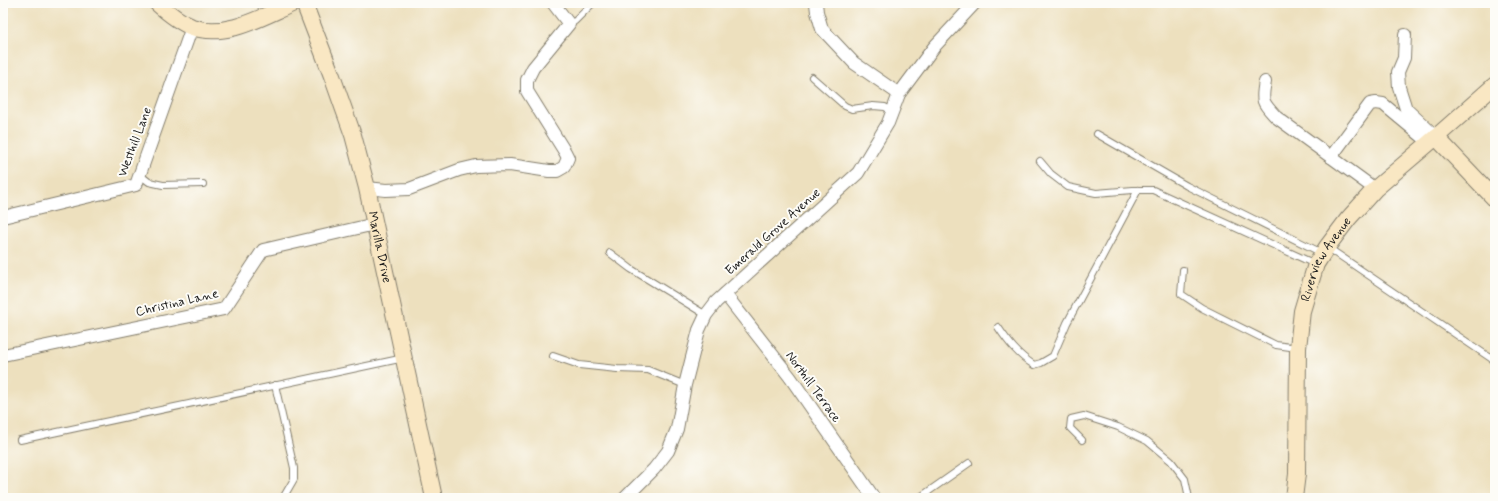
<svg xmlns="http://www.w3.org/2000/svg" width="1498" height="501" viewBox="0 0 1498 501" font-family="Mynerve,sans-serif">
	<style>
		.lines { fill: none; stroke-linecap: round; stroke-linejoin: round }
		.lane-casing { stroke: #847e6d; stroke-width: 8 }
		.street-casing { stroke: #847e6d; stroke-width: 14 }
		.secondary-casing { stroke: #847e6d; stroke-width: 18 }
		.lane { stroke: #fff; stroke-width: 6 }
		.street { stroke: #fff; stroke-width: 12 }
		.secondary { stroke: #f9e7c3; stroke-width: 16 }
		.labels { text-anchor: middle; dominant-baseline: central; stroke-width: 4; stroke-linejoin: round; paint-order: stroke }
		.street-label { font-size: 13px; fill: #1c1c1c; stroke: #fdfcf7 }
	</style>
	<rect width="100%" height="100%" fill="#fdfcf7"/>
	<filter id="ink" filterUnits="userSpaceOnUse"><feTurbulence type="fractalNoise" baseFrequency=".025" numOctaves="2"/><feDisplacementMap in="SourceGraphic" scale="8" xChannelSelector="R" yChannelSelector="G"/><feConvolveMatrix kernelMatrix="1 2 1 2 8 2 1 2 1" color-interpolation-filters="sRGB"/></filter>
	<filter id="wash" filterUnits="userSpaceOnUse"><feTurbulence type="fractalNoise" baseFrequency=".012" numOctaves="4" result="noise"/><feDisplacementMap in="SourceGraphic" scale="16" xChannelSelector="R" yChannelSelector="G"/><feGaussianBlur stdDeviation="0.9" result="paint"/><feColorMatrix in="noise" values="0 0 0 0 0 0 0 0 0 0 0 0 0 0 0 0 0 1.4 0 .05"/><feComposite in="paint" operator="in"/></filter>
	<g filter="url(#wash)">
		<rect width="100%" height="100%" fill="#ede0be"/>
	</g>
	<g filter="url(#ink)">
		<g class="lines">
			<defs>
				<g id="lane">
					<polyline points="569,24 575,21 593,3"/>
					<polyline points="812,77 845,106 852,109 873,106 885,107 893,112"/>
					<polyline points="1097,134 1187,186 1322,253"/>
					<polyline points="1040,161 1051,174 1068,187 1096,193 1133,190 1153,190 1315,264"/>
					<polyline points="140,175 149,182 163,185 203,184"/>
					<polyline points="1327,247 1495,361"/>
					<polyline points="610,253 631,269 706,315"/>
					<polyline points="1183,270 1181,294 1202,308 1276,345 1297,348"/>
					<path d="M998 327C1008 342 1018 355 1034 365L1041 363 1053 356 1067 323 1138 190"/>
					<polyline points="553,356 579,365 617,369 648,370 685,385"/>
					<polyline points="275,385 294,468 294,479 283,498"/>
					<polyline points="20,440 404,358"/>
					<polyline points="1082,440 1070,428 1071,419 1084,416 1118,427 1147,441 1171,461 1185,479 1189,498"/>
					<polyline points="919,498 969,463"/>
				</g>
				<g id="street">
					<polyline points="816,3 817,12 822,29 854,63 899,94"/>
					<polyline points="1405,35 1404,58 1398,72 1399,87 1406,109 1436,137"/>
					<path d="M1265 82C1261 102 1263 103 1276 117L1375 189"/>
					<polyline points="1331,157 1370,104 1376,103 1383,104 1430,143"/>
					<polyline points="367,188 386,190 409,189 459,170 476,166 510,165 549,171 557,171 564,167 568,158 565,152 527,91 527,80 533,68 569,24 553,3"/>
					<polyline points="3,217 136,185 192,27"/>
					<polyline points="725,294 790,377 874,498"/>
					<polyline points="3,355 224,309 263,250 375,224"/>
					<polyline points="625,498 654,469 668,451 677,429 685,385 699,330 706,315 716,302 858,173 888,123 899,94 934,47 975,3"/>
				</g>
				<g id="secondary">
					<path d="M157 3C167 12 179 22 192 27 227 39 263 16 294 3"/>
					<path id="s1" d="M304 3 332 76 353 135 367 188 434 498"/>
					<polyline points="1436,137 1495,199"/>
					<path id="s2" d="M1294 498 1297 474 1298 348 1302 311 1316 264 1327 247 1348 219 1375 189 1436 137 1495 85"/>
				</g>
			</defs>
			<use href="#lane" class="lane-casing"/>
			<use href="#street" class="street-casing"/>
			<use href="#secondary" class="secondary-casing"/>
			<use href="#lane" class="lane"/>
			<use href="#street" class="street"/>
			<use href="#secondary" class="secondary"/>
		</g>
	</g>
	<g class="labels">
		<g class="street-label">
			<text transform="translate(135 142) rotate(-69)">Westhill Lane</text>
			<text transform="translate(773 232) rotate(-42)">Emerald Grove Avenue</text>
			<text stroke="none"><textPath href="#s1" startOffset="256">Marilla Drive</textPath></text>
			<text stroke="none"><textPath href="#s2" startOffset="245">Riverview Avenue</textPath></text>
			<text transform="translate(177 303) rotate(-13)">Christina Lane</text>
			<text transform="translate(813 387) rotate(54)">Northill Terrace</text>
		</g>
	</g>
	<rect width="1498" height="501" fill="none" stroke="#fdfcf7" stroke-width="16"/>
</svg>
